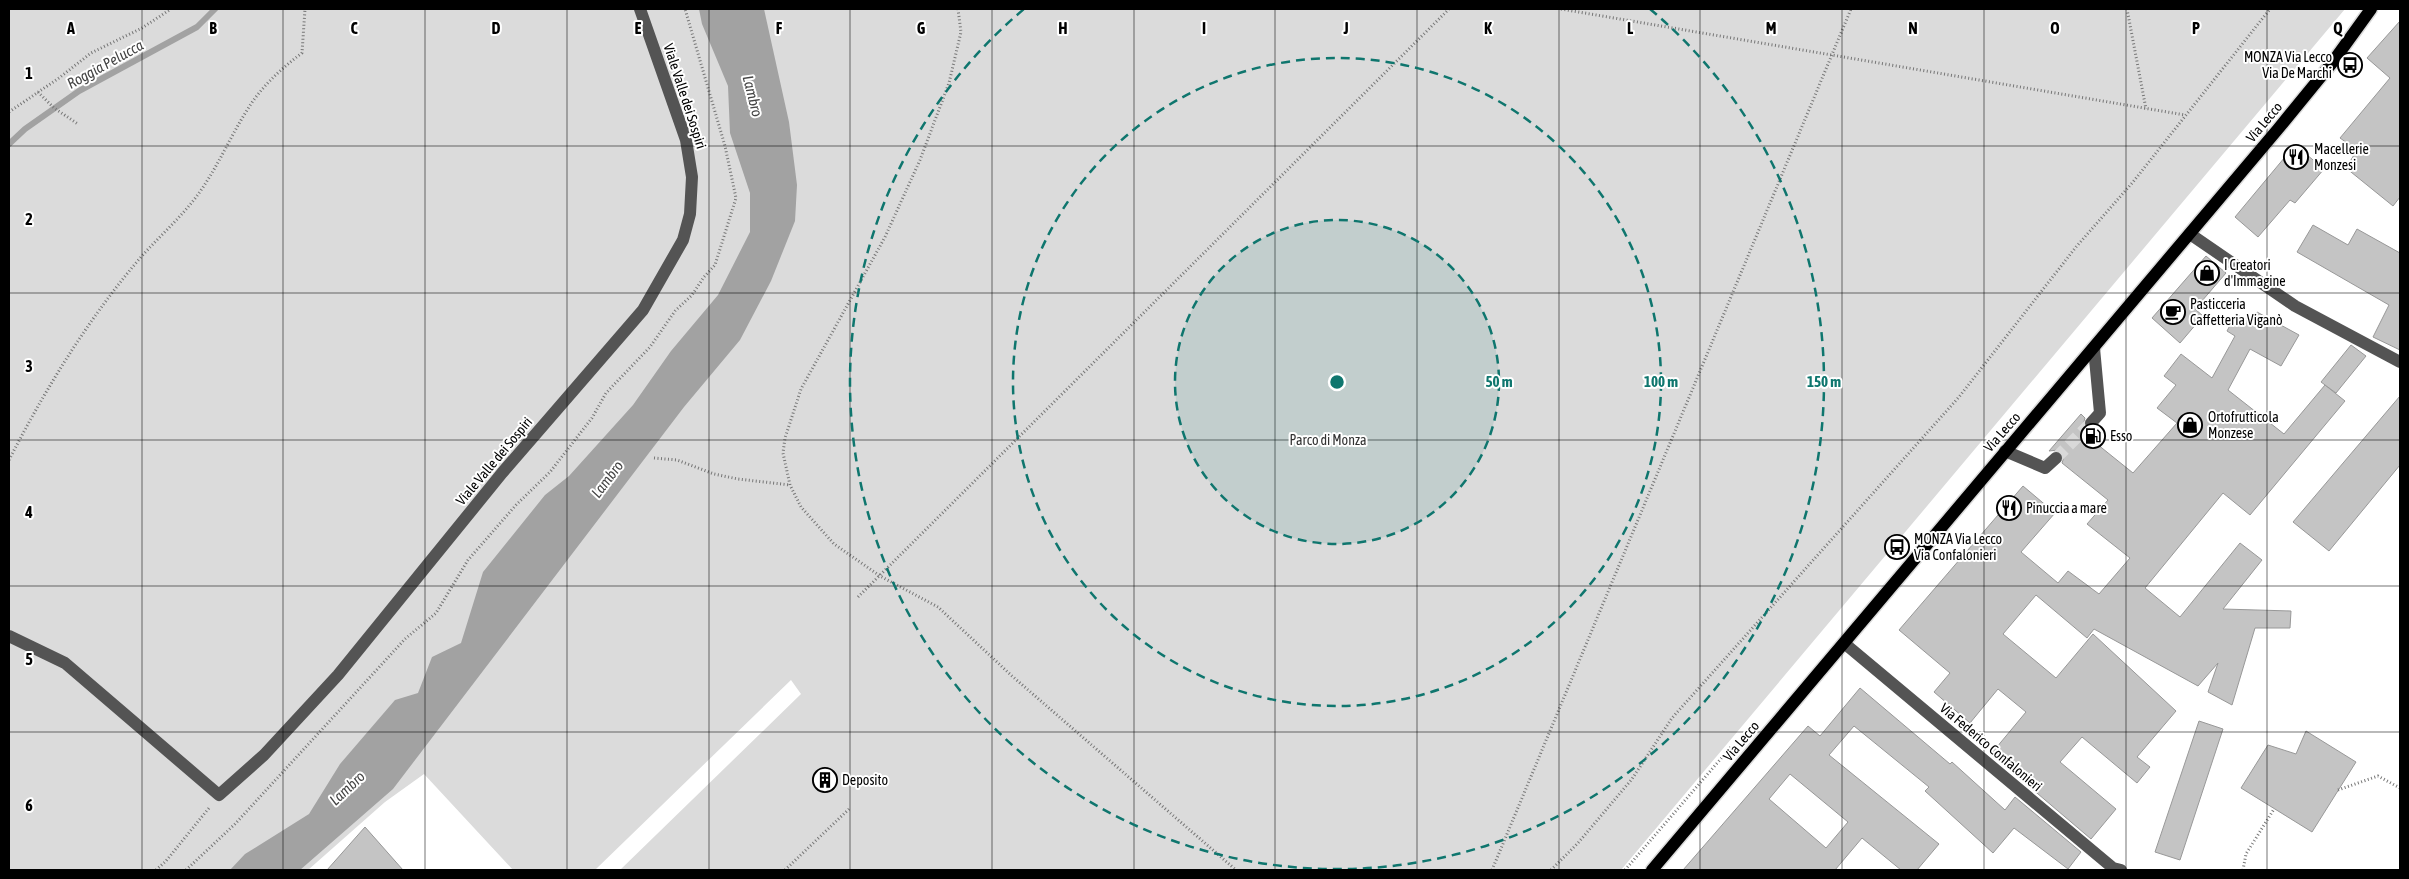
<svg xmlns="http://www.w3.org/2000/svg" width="2409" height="879" viewBox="0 0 2409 879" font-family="'Asap Condensed',sans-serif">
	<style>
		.green { fill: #dbdbdb }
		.water { fill: #a2a2a2 }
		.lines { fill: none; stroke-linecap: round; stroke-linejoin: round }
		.stream { stroke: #a2a2a2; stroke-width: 6 }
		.building { fill: #c4c4c4; stroke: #989898; fill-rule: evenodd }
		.minor-tunnel { stroke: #d9d9d9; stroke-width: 12; stroke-dasharray: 12 6; stroke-linecap: butt }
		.major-casing { stroke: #dbdbdb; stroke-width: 15 }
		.path { stroke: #767676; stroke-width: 3; stroke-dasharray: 1 2.5; stroke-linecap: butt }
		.minor { stroke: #545454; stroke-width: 12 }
		.major { stroke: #000; stroke-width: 12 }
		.grid { fill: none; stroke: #000; stroke-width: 1; stroke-opacity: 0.55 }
		.ring { fill: none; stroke: #0f766e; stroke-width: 2.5; stroke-dasharray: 9 6 }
		.labels { text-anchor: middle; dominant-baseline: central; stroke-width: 4; stroke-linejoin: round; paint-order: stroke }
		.poi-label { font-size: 14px; fill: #000; stroke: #fff; text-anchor: start }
		.street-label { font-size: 14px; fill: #000; stroke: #fff }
		.park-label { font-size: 14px; fill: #323232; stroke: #fff }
		.water-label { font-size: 15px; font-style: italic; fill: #434343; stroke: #fff }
		.grid-label { font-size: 16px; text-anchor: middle; font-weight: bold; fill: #000; stroke: #fff; stroke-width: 4; stroke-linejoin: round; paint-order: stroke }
		.centre { fill: #0f766e; stroke: #fff; stroke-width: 2.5 }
		.ring-label { font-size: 15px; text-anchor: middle; font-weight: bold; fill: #0f766e; stroke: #fff; stroke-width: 4; stroke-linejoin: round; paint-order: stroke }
	</style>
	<rect width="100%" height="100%" fill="#fff"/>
	<polygon class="green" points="9,9 2345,9 1621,870 620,870 801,694 791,680 595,870 513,870 424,774 385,802 308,870 9,870"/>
	<polygon class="water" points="699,9 764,9 789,122 797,185 795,221 771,281 740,340 684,407 393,789 300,870 230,870 245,854 309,814 340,764 395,700 418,693 432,657 461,643 483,572 545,495 569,476 633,405 671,351 718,295 750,232 750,193 730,133 728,86 702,24"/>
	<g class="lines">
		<polyline class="stream" points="9,144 25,129 79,91 197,27 215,9"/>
	</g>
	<g class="building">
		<polygon points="2400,21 2400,197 2393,206 2346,168 2357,150 2340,138 2390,78 2367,58"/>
		<polygon points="2295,145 2324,169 2295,203 2290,200 2258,237 2235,217"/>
		<polygon points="2313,225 2348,245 2357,229 2400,253 2400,350 2373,337 2389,305 2297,252"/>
		<polygon points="2206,256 2226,273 2195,309 2203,316 2180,343 2152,318"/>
		<polygon points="2257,312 2299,335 2281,366 2250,349 2228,390 2284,434 2325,385 2345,401 2250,515 2223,493 2145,588 2180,617 2240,543 2262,560 2223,609 2291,611 2290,628 2255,628 2232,705 2208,692 2218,663 2198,686 2094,629 2087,638 2036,595 2003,634 2056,678 2093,634 2176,711 2137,757 2150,767 2137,783 2082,737 2060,762 2116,809 2091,839 1991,754 2026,712 1998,689 1970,723 1934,692 1950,673 1899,630 2023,486 2055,513 2021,552 2058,583 2068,571 2099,594 2130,558 2087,524 2108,500 2062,463 2064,457 2062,452 2058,450 2049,451 2081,414 2085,418 2083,425 2086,429 2093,431 2097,428 2100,431 2092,440 2133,473 2177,423 2157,408 2176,385 2164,376 2181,354 2212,378 2235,336 2227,331 2236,314 2251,322"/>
		<polygon points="2351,345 2366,356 2336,393 2321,382"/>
		<polygon points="2400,396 2400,465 2329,551 2293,522"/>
		<path d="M1860 688 1950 764 1952 762 2005 810 2015 797 2081 852 2068 869 2014 828 1993 853 1925 791 1929 787 1854 726 1829 755 1939 844 1917 870H1901L1862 838 1835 870H1683L1808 726 1820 736ZM1790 774 1848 822 1826 848 1769 799Z"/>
		<polygon points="2199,721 2223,729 2180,860 2155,852"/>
		<polygon points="2306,731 2356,762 2312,832 2241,788 2268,745 2296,754"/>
		<polygon points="825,767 837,782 824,793 812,778"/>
		<polygon points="365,827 403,870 327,870"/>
	</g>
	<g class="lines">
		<polyline class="minor-tunnel" points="2056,458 2091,423"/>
		<defs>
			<polyline id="major" points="1652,870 2278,129 2332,63 2371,9"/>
		</defs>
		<use href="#major" class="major-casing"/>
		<g class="path">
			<polyline points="958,9 961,32 949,83 920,160 885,237 801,389 785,438 783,453 790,485 801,507 834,544 880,576 938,607 1012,676 1236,870"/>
			<polyline points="1561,9 2185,115"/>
			<polyline points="2127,9 2146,109"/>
			<polyline points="38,92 54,108 78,124"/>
			<polyline points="9,112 59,78 91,53 142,28 171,9"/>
			<polyline points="654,458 677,460 714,474 738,479 790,485"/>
			<path d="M9 460C46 388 88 319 141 257 158 238 177 221 193 201 216 172 229 138 249 107 263 85 282 68 302 53L305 9"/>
			<polyline points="858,597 1449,9"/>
			<polyline points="2338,790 2378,776 2400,788"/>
			<polyline points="156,870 166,861 209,808"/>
			<polyline points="186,870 235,824 405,639 436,613 468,560 516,505 550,472 592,418 606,393 650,347 675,311 692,295 704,277 715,265 736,198 725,146 685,9"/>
			<polyline points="785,870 849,809"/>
			<polyline points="1492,870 1851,9"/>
			<polyline points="1551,870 1578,843 1632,779 1672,718 1959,397 2076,247 2133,182 2270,9"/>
			<polyline points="1625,870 1731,747"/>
			<polyline points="2243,870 2246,854 2274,809"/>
		</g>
		<g class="minor">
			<polyline points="2190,234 2295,306 2400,362"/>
			<polyline points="2091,423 2100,413 2094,348"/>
			<polyline points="2005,451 2045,468 2056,458"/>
			<polyline points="9,636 65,663 219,795 264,755 338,675 502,473 643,310 683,240 690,214 692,177 686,140 640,9"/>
			<polyline points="1844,643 2113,868 2121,870"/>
		</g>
		<use href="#major" class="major"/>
	</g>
	<path class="grid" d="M142 9V870M283 9V870M425 9V870M567 9V870M709 9V870M850 9V870M992 9V870M1134 9V870M1275 9V870M1417 9V870M1559 9V870M1700 9V870M1842 9V870M1984 9V870M2126 9V870M2267 9V870M9 146H2400M9 293H2400M9 440H2400M9 586H2400M9 732H2400"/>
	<circle cx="1337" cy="382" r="162" fill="#0f766e" fill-opacity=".12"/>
	<g class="ring">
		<circle cx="1337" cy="382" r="162"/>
		<circle cx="1337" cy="382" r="324"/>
		<path d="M1650 9A487 487 0 1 1 1024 9"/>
	</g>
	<defs>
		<symbol id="bus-ring" viewBox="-11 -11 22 22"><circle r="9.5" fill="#fff" stroke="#000" stroke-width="1.5"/><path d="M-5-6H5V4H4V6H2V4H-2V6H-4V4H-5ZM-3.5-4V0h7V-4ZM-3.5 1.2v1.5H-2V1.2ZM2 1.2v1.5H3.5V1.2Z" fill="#000"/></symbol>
		<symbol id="restaurant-ring" viewBox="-11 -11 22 22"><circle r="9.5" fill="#fff" stroke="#000" stroke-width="1.5"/><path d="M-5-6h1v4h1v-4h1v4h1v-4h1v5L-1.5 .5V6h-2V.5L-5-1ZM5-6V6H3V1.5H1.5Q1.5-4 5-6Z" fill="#000"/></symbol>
		<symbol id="shop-ring" viewBox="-11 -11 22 22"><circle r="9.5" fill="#fff" stroke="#000" stroke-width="1.5"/><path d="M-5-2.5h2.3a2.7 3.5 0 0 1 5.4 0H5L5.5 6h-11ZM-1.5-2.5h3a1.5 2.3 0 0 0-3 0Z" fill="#000"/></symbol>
		<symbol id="cafe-ring" viewBox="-11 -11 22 22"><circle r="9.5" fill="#fff" stroke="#000" stroke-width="1.5"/><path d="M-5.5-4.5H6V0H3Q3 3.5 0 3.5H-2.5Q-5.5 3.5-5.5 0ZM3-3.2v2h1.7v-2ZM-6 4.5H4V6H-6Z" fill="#000"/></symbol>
		<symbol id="fuel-ring" viewBox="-11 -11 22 22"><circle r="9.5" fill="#fff" stroke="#000" stroke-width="1.5"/><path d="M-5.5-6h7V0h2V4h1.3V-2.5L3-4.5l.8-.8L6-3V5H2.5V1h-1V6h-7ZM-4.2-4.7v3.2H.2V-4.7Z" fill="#000"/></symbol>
		<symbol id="building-ring" viewBox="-11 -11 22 22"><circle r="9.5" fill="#fff" stroke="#000" stroke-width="1.5"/><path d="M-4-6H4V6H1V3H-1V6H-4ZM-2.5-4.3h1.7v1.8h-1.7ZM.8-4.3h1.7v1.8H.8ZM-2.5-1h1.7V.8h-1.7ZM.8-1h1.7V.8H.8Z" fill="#000"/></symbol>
	</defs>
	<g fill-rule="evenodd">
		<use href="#bus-ring" x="2336" y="51" width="28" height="28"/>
		<use href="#restaurant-ring" x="2282" y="143" width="28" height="28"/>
		<use href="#shop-ring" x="2193" y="259" width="28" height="28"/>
		<use href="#cafe-ring" x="2159" y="298" width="28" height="28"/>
		<use href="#shop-ring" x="2176" y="411" width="28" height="28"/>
		<use href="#fuel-ring" x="2079" y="422" width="28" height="28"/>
		<use href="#restaurant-ring" x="1995" y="494" width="28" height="28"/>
		<use href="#bus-ring" x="1883" y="533" width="28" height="28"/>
		<use href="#building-ring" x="811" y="766" width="28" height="28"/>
	</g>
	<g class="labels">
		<g class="poi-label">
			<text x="2332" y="57" text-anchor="end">MONZA Via Lecco<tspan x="2332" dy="16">Via De Marchi</tspan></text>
			<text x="2314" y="149">Macellerie<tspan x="2314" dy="16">Monzesi</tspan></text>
			<text x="2224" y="265">I Creatori<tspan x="2224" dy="16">d'Immagine</tspan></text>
			<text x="2190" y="304">Pasticceria<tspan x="2190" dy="16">Caffetteria Viganò</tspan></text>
			<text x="2208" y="417">Ortofrutticola<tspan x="2208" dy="16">Monzese</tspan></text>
			<text x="2110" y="436">Esso</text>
			<text x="2026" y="508">Pinuccia a mare</text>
			<text x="1914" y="539">MONZA Via Lecco<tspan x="1914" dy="16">Via Confalonieri</tspan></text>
			<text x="842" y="780">Deposito</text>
		</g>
		<g class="street-label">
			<text transform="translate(685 96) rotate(72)">Viale Valle dei Sospiri</text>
			<text transform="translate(2264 122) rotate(-50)">Via Lecco</text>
			<text transform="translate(2002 432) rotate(-49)">Via Lecco</text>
			<text transform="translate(494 461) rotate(-50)">Viale Valle dei Sospiri</text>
			<text transform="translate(1741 741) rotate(-50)">Via Lecco</text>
			<text transform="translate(1991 747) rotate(40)">Via Federico Confalonieri</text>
		</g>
		<g class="park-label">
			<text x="1328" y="440">Parco di Monza</text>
		</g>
		<g class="water-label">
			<text transform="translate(105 64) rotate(-29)">Roggia Pelucca</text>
			<text transform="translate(753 96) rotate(76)">Lambro</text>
			<text transform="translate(607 479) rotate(-53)">Lambro</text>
			<text transform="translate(347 788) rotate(-43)">Lambro</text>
		</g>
	</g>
	<g class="grid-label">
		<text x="71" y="34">A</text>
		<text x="213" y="34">B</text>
		<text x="354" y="34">C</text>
		<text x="496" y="34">D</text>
		<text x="638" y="34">E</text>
		<text x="779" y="34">F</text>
		<text x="921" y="34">G</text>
		<text x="1063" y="34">H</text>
		<text x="1204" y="34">I</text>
		<text x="1346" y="34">J</text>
		<text x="1488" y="34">K</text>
		<text x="1630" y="34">L</text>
		<text x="1771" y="34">M</text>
		<text x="1913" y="34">N</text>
		<text x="2055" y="34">O</text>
		<text x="2196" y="34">P</text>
		<text x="2338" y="34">Q</text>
		<text x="29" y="79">1</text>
		<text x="29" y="225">2</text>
		<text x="29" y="372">3</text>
		<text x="29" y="518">4</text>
		<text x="29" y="665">5</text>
		<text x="29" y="811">6</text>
	</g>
	<circle cx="1337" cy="382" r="8" class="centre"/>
	<g class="ring-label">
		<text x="1499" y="387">50 m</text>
		<text x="1661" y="387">100 m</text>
		<text x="1824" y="387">150 m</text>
	</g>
	<rect width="2409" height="879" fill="none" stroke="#000000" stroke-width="20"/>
</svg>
